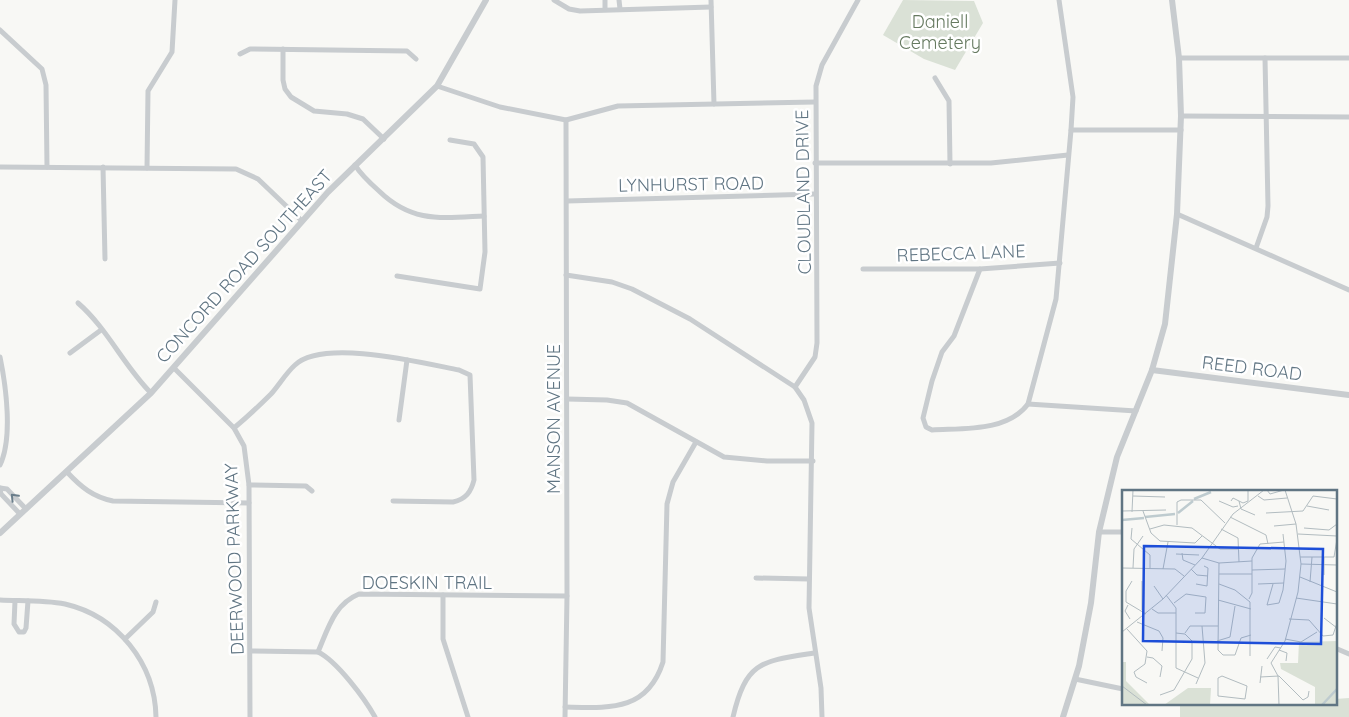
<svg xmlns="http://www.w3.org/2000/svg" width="1349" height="717" viewBox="0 0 1349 717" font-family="Quicksand,sans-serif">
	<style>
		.green { fill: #dae1d6 }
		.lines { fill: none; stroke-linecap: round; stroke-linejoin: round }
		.minor { stroke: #c8cccf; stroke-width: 5 }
		.tertiary { stroke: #c8cccf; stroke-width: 6 }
		.oneway { stroke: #6a7e8b }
		.labels { text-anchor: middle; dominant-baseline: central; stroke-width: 5; stroke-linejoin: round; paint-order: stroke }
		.park-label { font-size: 18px; fill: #667a60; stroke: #fff }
		.street-label { font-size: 18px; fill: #607583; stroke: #fff }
		.inset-river { fill: none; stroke: #becbcf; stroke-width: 2.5 }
		.inset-road { fill: none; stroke: #b2bcc0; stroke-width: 1 }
		.view { fill: #1d4ed8; fill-opacity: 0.15; stroke: #1d4ed8; stroke-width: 2.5 }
		.inset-edge { fill: none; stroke: #607583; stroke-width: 2.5 }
	</style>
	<rect width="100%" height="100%" fill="#f8f8f5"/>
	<g class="green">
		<polygon points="903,0 974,1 983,23 955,70 924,59 883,35"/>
		<polygon points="1349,698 1349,717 1180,717 1180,706 1242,703 1335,703 1335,699"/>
	</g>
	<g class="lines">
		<g class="minor">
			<polyline points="554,0 569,9 580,11 711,7"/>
			<polyline points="619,0 620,9"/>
			<polyline points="711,0 714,104"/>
			<polyline points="605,9 605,0"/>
			<polyline points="0,30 42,69 46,85 47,167"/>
			<polyline points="283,49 283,80 285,89 291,97 314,111 347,114 363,119 384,139"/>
			<polyline points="240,54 250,49 407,51 416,59"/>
			<polyline points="1179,58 1349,58"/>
			<polyline points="935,78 949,101 950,164"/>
			<polyline points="437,86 500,107 566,120 618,106 815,102"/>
			<polyline points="1181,116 1349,117"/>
			<polyline points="1071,130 1181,130"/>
			<polyline points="815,163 991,163 1068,155"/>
			<path d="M355 165C361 175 370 183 379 191 412 223 441 218 484 216"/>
			<polyline points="0,167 236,169 258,179 302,221"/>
			<polyline points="103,167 105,259"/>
			<polyline points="147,168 148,91 172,52 175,0"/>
			<polyline points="567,201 815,194"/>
			<polyline points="1177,214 1349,290"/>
			<polyline points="1256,248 1267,217 1268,206 1265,58"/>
			<polyline points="863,269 980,269 1060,263"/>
			<path d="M980 269 954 336 942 352 932 381 923 418 926 427 932 430C963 428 1007 432 1028 404L1056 299 1071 130 1073 97 1059 0"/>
			<polyline points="566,275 612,282 632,289 690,319 795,387 804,400 812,423 809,608 821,688 822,717"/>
			<polyline points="397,276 480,289 485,252 483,157 474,144 450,140"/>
			<path d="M78 303C107 328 124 366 151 393"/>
			<polyline points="70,353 101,330"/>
			<path d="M0 357C6 386 13 438 0 465"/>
			<polyline points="174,368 234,428 244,446 249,485 250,717"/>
			<polyline points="795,387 815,357 817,343 816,86 822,65 858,0"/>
			<polyline points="567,399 607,400 627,403 724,457 767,461 813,461"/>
			<polyline points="1028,404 1136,411"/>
			<polyline points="399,420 407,360"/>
			<path d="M234 428C247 417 259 406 271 394 279 385 286 373 295 365 323 338 423 363 459 370L470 375 474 480C471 492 466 499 453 502L393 501"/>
			<path d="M67 472C81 487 93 497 113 501L249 503"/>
			<polyline points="249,485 306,486 312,491"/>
			<polyline points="0,488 7,489 26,509"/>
			<polyline points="0,488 1,494 20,514"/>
			<polyline points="1099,532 1123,532"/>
			<polyline points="756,578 809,579"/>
			<polyline points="443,595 443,639 468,717"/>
			<path d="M0 600C21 601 44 600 65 604 117 616 155 663 156 717"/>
			<polyline points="15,601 14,624 19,632 24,632 26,628 28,601"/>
			<polyline points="125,639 153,612 156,602"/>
			<polyline points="1335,648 1349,654"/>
			<path d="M251 651 318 652C337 661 365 699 375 717"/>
			<path d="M318 652C328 629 334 604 359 594L567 596"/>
			<polyline points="1075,679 1123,689"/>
			<path d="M565 707C609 708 647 712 663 662L667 504 673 482 696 442"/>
			<polyline points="565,717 567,596 566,120"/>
			<path d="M733 717C746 661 762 661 814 653"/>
		</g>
		<g class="tertiary">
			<polyline points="1152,370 1349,395"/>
			<polyline points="0,533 151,393 328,192 437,86 486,0"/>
			<polyline points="1063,717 1079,666 1091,603 1099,532 1117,457 1152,370 1165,324 1177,214 1181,116 1179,58 1172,0"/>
		</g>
	</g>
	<defs><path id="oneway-chevron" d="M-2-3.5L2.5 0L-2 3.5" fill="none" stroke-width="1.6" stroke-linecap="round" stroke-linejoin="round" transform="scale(1.25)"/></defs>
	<use class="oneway" href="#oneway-chevron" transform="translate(14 497) rotate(-134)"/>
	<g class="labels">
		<g class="park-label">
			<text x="940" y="21">Daniell<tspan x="940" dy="21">Cemetery</tspan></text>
		</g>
		<g class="street-label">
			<text transform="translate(691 184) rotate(-1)">LYNHURST ROAD</text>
			<text transform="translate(803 192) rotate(-91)">CLOUDLAND DRIVE</text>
			<text transform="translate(961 253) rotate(-2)">REBECCA LANE</text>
			<text transform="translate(244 266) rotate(-48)">CONCORD ROAD SOUTHEAST</text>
			<text transform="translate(1252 368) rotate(7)">REED ROAD</text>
			<text transform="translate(553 419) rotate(-90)">MANSON AVENUE</text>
			<text transform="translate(234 559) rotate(-92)">DEERWOOD PARKWAY</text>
			<text x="427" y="582">DOESKIN TRAIL</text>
		</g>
	</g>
	<g transform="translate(1122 490)">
		<rect width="215" height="215" fill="#f8f8f5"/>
		<path d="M215 151V215H193V197L159 179 158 173H176L177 152ZM0 172H4V191L28 215H0ZM66 198H89L88 215H42Z" fill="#dae1d6"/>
		<path class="inset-river" d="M72 9 89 2M56 23 71 11M23 27 53 24M0 30 22 28M200 215 215 199"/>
		<path class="inset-road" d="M145 0 148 4 162 0M11 6 43 7M136 6 142 10 165 8M97 11 111 17 116 16M109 11 111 8 121 13 126 11V0M117 11 119 19 133 25M185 16 207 20M0 21 44 20M21 21 29 43 38 51 73 53 80 46M10 22 11 0M144 23 181 21 191 6 215 9M108 27 144 45 146 54M55 35V12L59 10H79L103 33M152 36 174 34M10 38 9 49 28 65V78M182 38 207 40 215 34M28 39 42 35 70 38 98 59H116M99 39 116 48 117 72M176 44 215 46M60 63 61 70 73 75M54 64 77 65M178 67H212L215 49M80 68 97 73 130 71M97 73 96 160 101 165H113L119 148 129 145M179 74 215 75M0 78 53 79 62 86M11 78 12 59 21 46M41 79 46 52M69 79 75 85 86 86M130 80 163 79M97 84H130M202 85V67M178 87 215 102M10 91 4 101V112L24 124M188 92 190 67M74 94 85 96 86 78 82 76M97 94 113 100 128 112V166M136 94 162 93M151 94 145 115 157 113 161 100 164 71 161 44M32 96 41 109M44 105 54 118V178L76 188M174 108 215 114M127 109 130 103V68L138 54 162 52M96 110 129 119M52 113 64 104 84 107 83 123H73M6 115 3 121 8 129M30 119 36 123H54M20 120V91M202 128 215 138M167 129 187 130 201 146 211 145 215 133M15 132 37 141 41 148 40 161M5 139 25 161 23 174 12 182 14 187 25 193M0 142 41 109 80 68 111 24 142 0M63 143 68 136H96M163 149 179 152 195 142M95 151 108 147 113 116M157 160 165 163 164 171M25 167 31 168 40 176 38 187M145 169 153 157 159 158M100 186 125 196 123 209 96 206V188ZM138 187 157 186 181 210 186 207 187 201M138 193 140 176M74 194 83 173 80 136M0 196 25 215M38 205 52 200 70 169V151L63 144 54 143M157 215 156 186 149 173 163 151 176 102 179 74 174 34 163 0"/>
		<path class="view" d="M22 56 201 59 199 154 21 151Z"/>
		<rect width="215" height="215" class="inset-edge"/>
	</g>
</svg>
